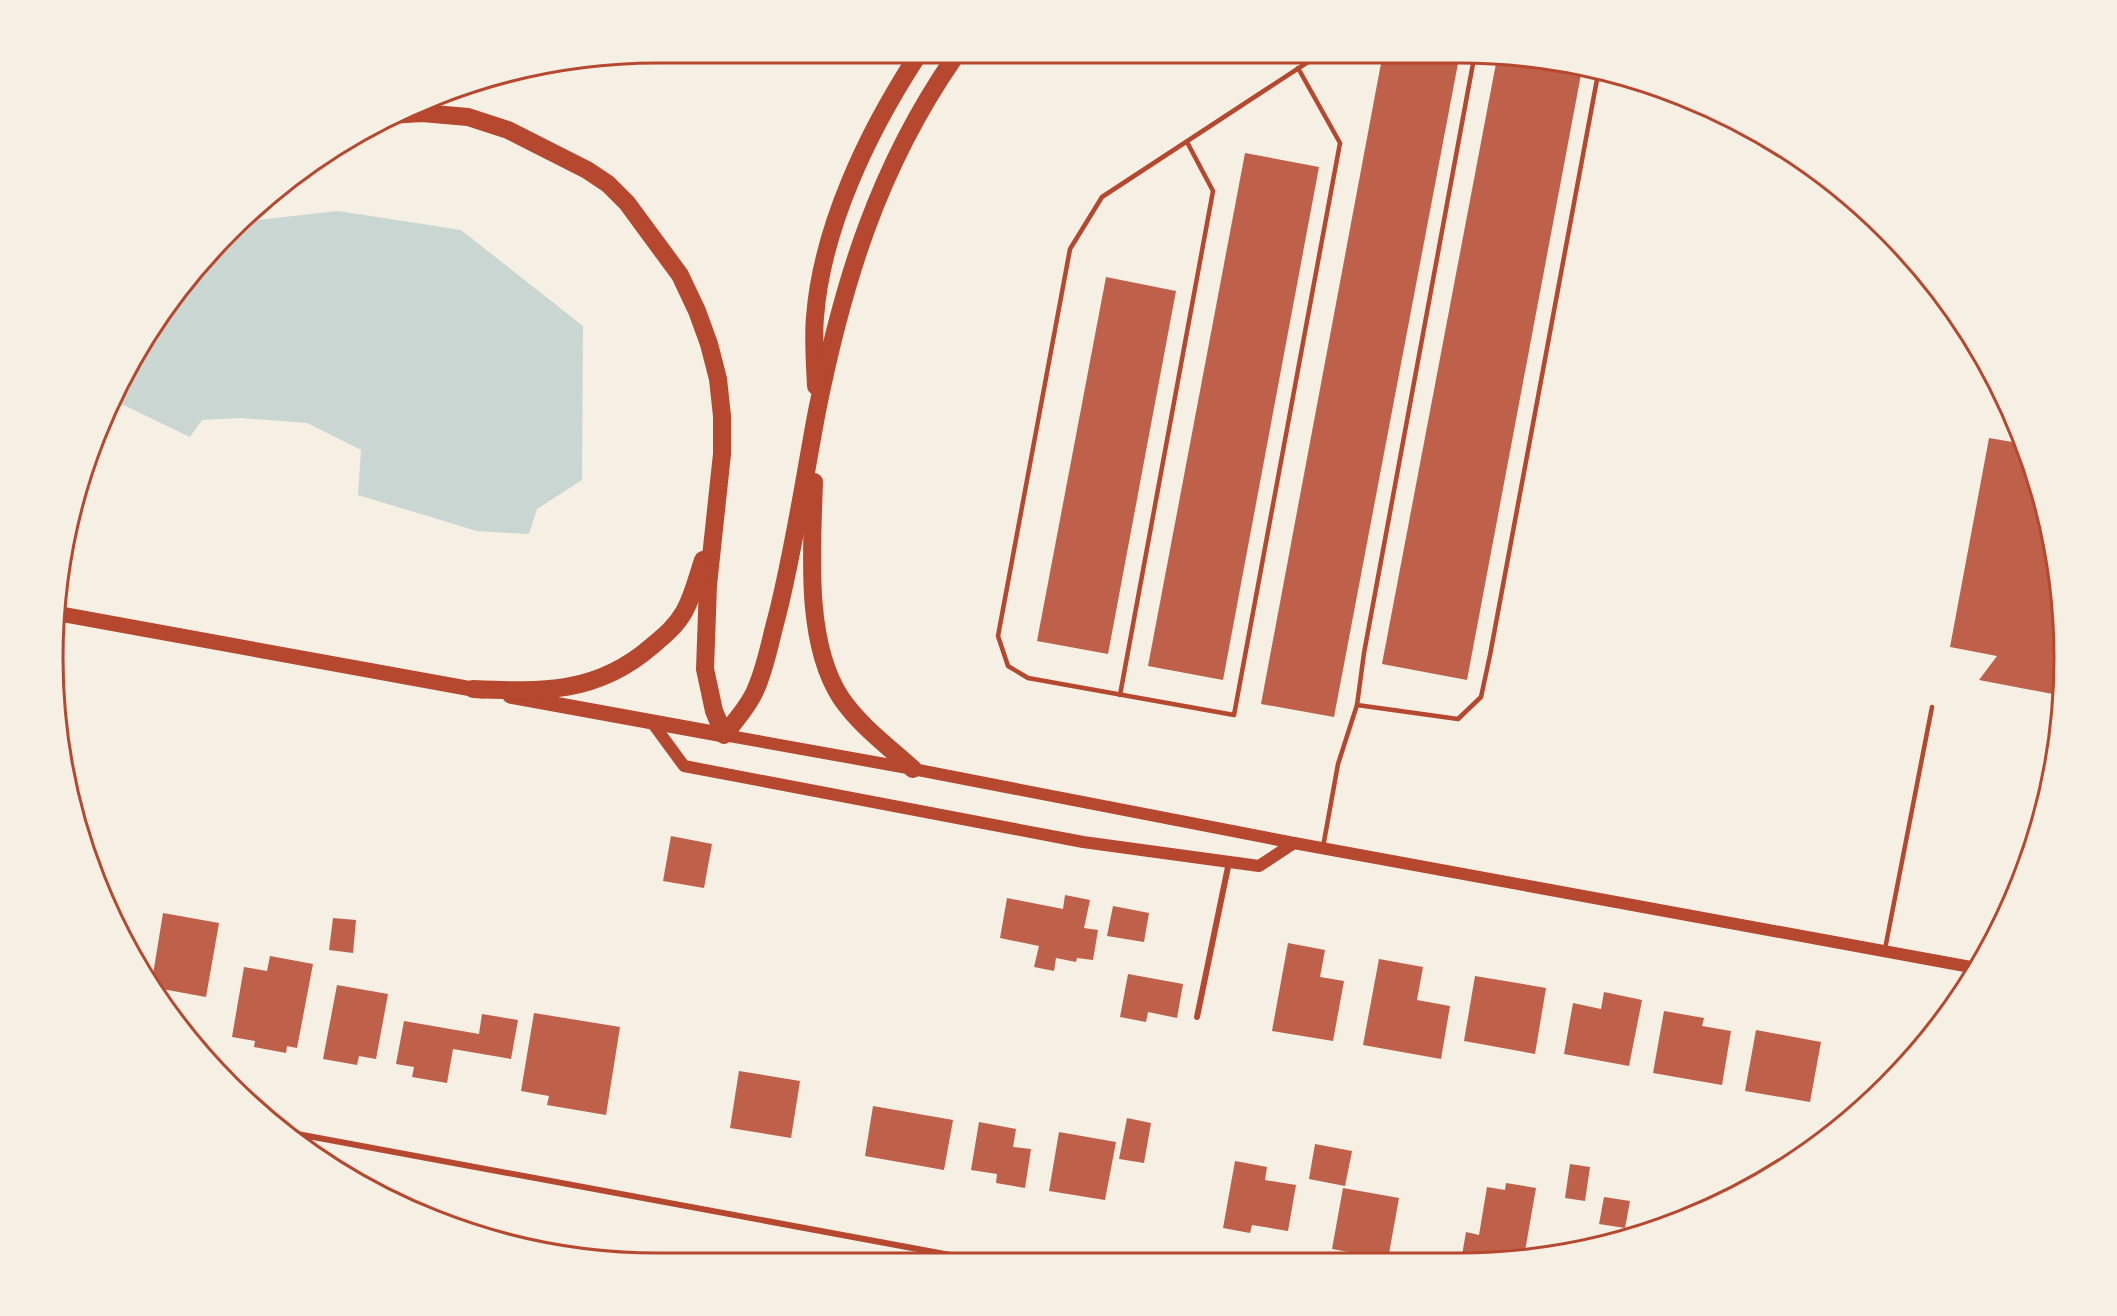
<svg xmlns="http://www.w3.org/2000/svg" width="2117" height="1316" viewBox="0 0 2117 1316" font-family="'PT Serif',serif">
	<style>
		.water { fill: #c9d6d2 }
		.building { fill: #bf614a }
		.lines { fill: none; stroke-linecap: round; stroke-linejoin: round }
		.service { stroke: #b5482f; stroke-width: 4.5 }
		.minor { stroke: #b5482f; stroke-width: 6 }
		.secondary { stroke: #b5482f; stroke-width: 12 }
		.primary { stroke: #b5482f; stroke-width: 15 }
		.motorway { stroke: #b5482f; stroke-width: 18 }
		.rim { fill: none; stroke: #b5482f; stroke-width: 3 }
	</style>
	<rect width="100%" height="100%" fill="#f6efe4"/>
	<polygon class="water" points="338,211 461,230 583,326 582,480 537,509 529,534 477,531 358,495 361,450 307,423 241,418 202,420 190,437 111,399 115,390 177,290 233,234 257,220"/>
	<g class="building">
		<polygon points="1382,58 1459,58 1334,717 1261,704"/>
		<polygon points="1497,58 1538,58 1582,69 1467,680 1382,664"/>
		<polygon points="1245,153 1319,167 1223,680 1148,666"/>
		<polygon points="1106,277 1176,291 1108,654 1037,641"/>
		<polygon points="1989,438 2024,444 2032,463 2059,579 2063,696 1979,680 1997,656 1950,647"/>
		<polygon points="671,836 712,844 704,888 663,881"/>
		<polygon points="1065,895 1090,900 1084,928 1098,930 1093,960 1077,958 1076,962 1056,958 1054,971 1034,967 1039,946 1000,938 1007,898 1063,909"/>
		<polygon points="1113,906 1149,913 1144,942 1107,936"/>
		<polygon points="163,913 219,923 206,997 151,987"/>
		<polygon points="333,918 356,920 353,953 329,950"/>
		<polygon points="1288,943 1325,950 1320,977 1344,981 1333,1041 1272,1031"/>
		<polygon points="270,956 313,964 297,1048 287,1046 286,1053 254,1047 255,1041 232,1037 244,967 267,971"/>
		<polygon points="1379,959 1423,967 1417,1000 1450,1006 1441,1059 1363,1045"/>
		<polygon points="1128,974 1183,984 1177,1018 1148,1012 1146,1022 1120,1017"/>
		<polygon points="1475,976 1546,988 1535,1054 1464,1041"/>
		<polygon points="337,985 388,994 376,1059 359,1056 357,1065 323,1059"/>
		<polygon points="1604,992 1642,1000 1629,1066 1564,1054 1573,1003 1601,1009"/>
		<polygon points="1664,1011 1704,1018 1702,1026 1731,1031 1722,1085 1653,1073"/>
		<polygon points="534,1013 620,1027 606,1115 547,1105 549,1096 521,1091"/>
		<polygon points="482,1014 518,1020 511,1059 453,1049 447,1083 412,1077 414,1067 396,1064 404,1021 479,1034"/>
		<polygon points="1756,1030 1821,1042 1810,1102 1745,1091"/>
		<polygon points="739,1071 800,1081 791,1138 730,1128"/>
		<polygon points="873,1106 953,1120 944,1170 865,1156"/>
		<polygon points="1127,1118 1151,1123 1144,1163 1119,1159"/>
		<polygon points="979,1122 1016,1129 1013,1147 1031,1149 1025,1188 996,1183 997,1174 971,1170"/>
		<polygon points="1059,1132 1116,1142 1105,1200 1049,1191"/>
		<polygon points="1315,1144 1352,1151 1345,1186 1309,1179"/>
		<polygon points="1235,1161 1267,1167 1265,1180 1296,1185 1288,1231 1252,1225 1250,1233 1223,1228"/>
		<polygon points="1570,1164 1590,1167 1585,1201 1565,1198"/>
		<polygon points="1506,1183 1536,1188 1524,1257 1499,1262 1461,1261 1466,1232 1479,1235 1487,1187 1505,1190"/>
		<polygon points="1343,1188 1399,1198 1388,1259 1332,1249"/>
		<polygon points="1604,1197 1630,1201 1625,1228 1599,1224"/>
		<polygon points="1633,1228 1651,1232 1632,1236"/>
	</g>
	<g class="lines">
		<g class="service">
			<polyline points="1298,68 1340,143 1234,715 1028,678 1008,666 998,636 1070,249 1102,197 1314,58"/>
			<polyline points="1120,695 1213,191 1187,142"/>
			<polyline points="1357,705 1458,719 1481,697 1490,655 1598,74"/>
			<polyline points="1323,847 1338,764 1357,705 1364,653 1474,58"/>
			<polyline points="1885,949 1932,707"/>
		</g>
		<g class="minor">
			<polyline points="1197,1017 1229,862"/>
			<polyline points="281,1131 977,1260"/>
		</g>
		<g class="secondary">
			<polyline points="651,721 684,766 1083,842 1259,866 1294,843"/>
			<polyline points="724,735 913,769 1294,843 1976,968"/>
		</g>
		<g class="primary">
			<polyline points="55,613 483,691"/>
			<polyline points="510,696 724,735"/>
		</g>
		<g class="motorway">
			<path d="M390 115 422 113 468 117 508 130 587 170 608 184 627 203 680 275 697 311 709 344 718 379 722 416V454L708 585 705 669 714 711 724 735C735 721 748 707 755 691 766 667 770 641 777 616 794 549 804 480 817 411 843 282 878 168 954 58"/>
			<path d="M816 386C815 363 813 340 815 317 822 227 868 132 916 58"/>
			<path d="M814 482C812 548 804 642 841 698 860 726 889 747 913 769"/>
			<path d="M473 689C542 692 597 694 652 646 664 636 676 626 684 612 693 596 697 578 703 560"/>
		</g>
	</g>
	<path d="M0 0H2117V1316H0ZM658 63H1459A595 595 0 0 1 2054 658V658A595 595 0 0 1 1459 1253H658A595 595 0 0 1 63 658V658A595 595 0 0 1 658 63Z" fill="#f6efe4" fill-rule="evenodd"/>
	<path class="rim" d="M658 63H1459A595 595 0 0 1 2054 658V658A595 595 0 0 1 1459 1253H658A595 595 0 0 1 63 658V658A595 595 0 0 1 658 63Z"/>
</svg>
